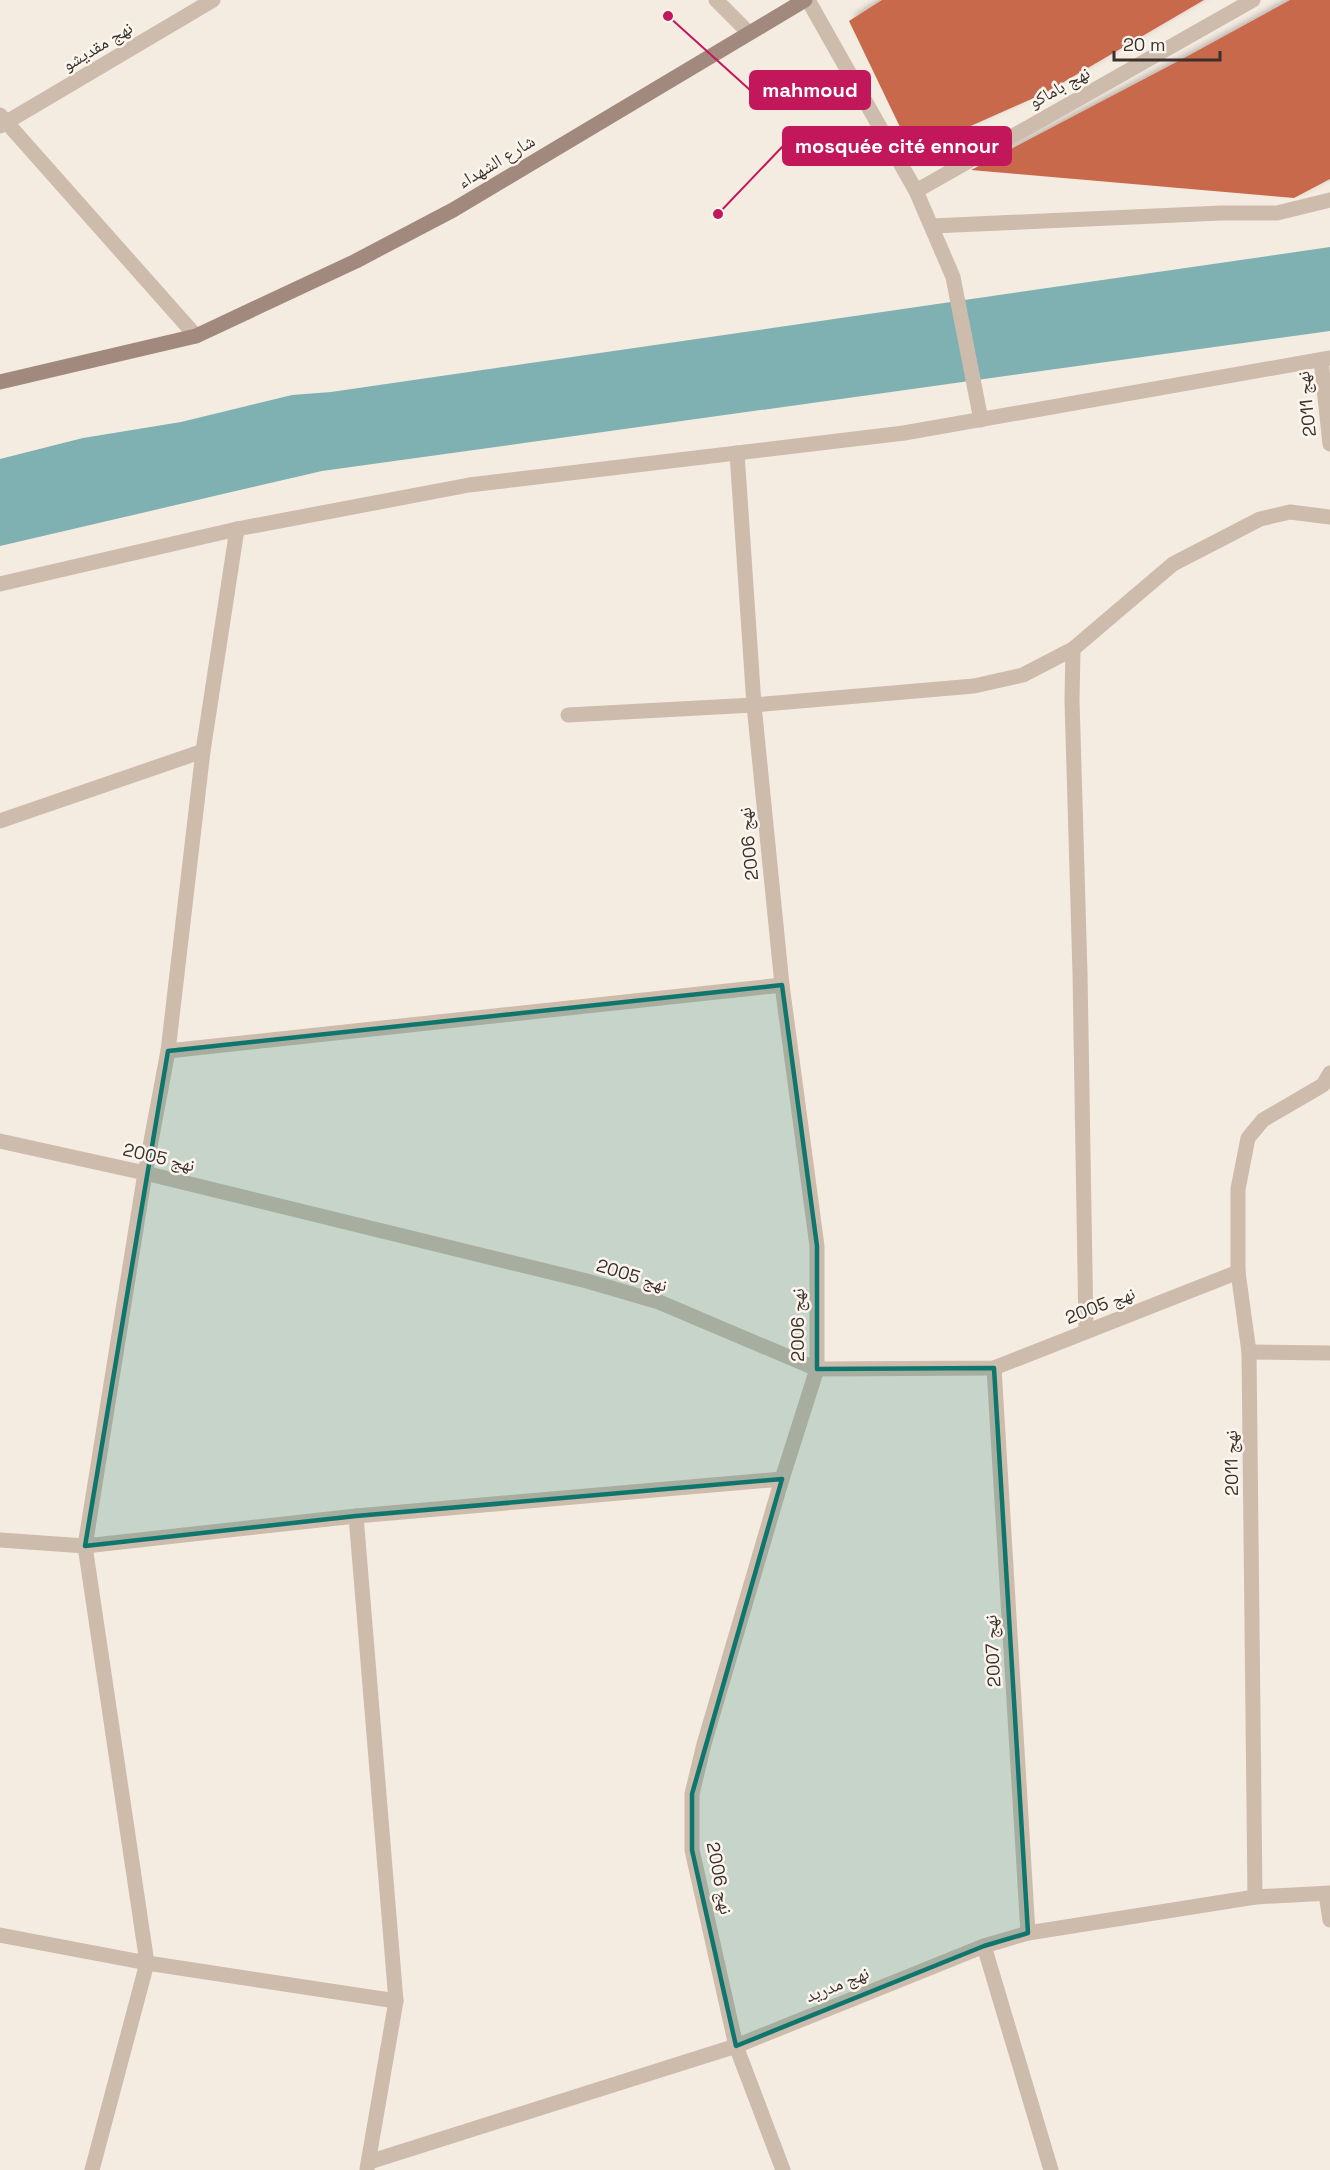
<svg xmlns="http://www.w3.org/2000/svg" width="1330" height="2170" viewBox="0 0 1330 2170" font-family="'Space Grotesk','Noto Naskh Arabic',sans-serif">
	<style>
		.water { fill: #7fb0b2 }
		.building { fill: #c8694b; filter: url(#shadow) }
		.lines { fill: none; stroke-linecap: round; stroke-linejoin: round }
		.minor { stroke: #cdbbac; stroke-width: 15 }
		.secondary { stroke: #a18a7d; stroke-width: 15 }
		.marked { fill: #0f766e; fill-opacity: 0.2; stroke: #0f766e; stroke-width: 4.5; stroke-linejoin: round }
		.labels { text-anchor: middle; dominant-baseline: central; stroke-width: 5; stroke-linejoin: round; paint-order: stroke }
		.street-label { font-size: 18px; fill: #3b302b; stroke: #fbf5ee }
		.leader { fill: none; stroke: #c2185b; stroke-width: 2 }
		.callout-dot { fill: #c2185b; stroke: #fbf5ee; stroke-width: 2 }
		.callout { fill: #c2185b; stroke: #c2185b; stroke-width: 2 }
		.callout-label { font-size: 20px; text-anchor: middle; font-weight: bold; fill: #fff }
	</style>
	<defs>
		<filter id="shadow"><feDropShadow dx="5.5" dy="-5.5" stdDeviation="3" flood-color="#0004"/></filter>
	</defs>
	<rect width="100%" height="100%" fill="#f4ebe1"/>
	<polygon class="water" points="1330,247 1330,331 322,471 0,546 0,459 83,438 181,422 292,395 331,392"/>
	<g class="building">
		<polygon points="882,0 1204,0 1045,93 912,152 849,21"/>
		<polygon points="1290,0 1330,0 1330,179 1294,198 971,170 1186,57"/>
	</g>
	<g class="lines">
		<g class="minor">
			<polyline points="716,0 749,33"/>
			<polyline points="808,0 916,191 953,277 981,420"/>
			<polyline points="0,115 196,336"/>
			<polyline points="0,126 213,0"/>
			<polyline points="916,191 1253,0"/>
			<polyline points="932,226 1221,213 1277,213 1330,200"/>
			<polyline points="1321,360 1330,444"/>
			<polyline points="737,453 754,705 782,985 817,1246 817,1369 782,1479 704,1744 692,1794 692,1850 736,2046 783,2170"/>
			<polyline points="0,584 237,529 469,485 904,433 1330,358"/>
			<polyline points="1073,649 1072,700 1080,973 1086,1331"/>
			<polyline points="568,715 754,705 974,686 1023,675 1073,649 1173,564 1260,519 1290,512 1330,517"/>
			<polyline points="0,821 203,751"/>
			<polyline points="168,1051 782,985"/>
			<polyline points="0,1141 145,1173 587,1281 659,1302 817,1369 994,1368 1238,1272"/>
			<polyline points="1249,1352 1330,1353"/>
			<polyline points="994,1368 1028,1933"/>
			<polyline points="356,1516 396,2001 367,2169"/>
			<polyline points="0,1540 85,1546 356,1516 782,1479"/>
			<polyline points="1326,1894 1330,1920"/>
			<polyline points="1255,1897 1249,1352 1238,1272 1238,1189 1248,1138 1263,1120 1323,1085 1330,1073"/>
			<polyline points="0,1935 147,1963 396,2001"/>
			<polyline points="984,1946 1051,2170"/>
			<polyline points="369,2162 736,2046 984,1946 1028,1933 1255,1897 1330,1893"/>
			<polyline points="92,2170 147,1963 85,1546 145,1173 168,1051 203,751 237,529"/>
		</g>
		<polyline class="secondary" points="0,382 196,336 356,261 453,210 805,0"/>
	</g>
	<path class="marked" d="M782 985 817 1246V1369L994 1368 1028 1933 984 1946 736 2046 692 1850V1794L782 1479 356 1516 85 1546 168 1051Z"/>
	<g class="labels">
		<g class="street-label">
			<text transform="translate(97 46) rotate(-31)">نهج مقديشو</text>
			<text transform="translate(1059 87) rotate(-29)">نهج باماكو</text>
			<text transform="translate(496 161) rotate(-31)">شارع الشهداء</text>
			<text transform="translate(1306 404) rotate(-96)">نهج 2011</text>
			<text transform="translate(748 844) rotate(-96)">نهج 2006</text>
			<text transform="translate(159 1157) rotate(13)">نهج 2005</text>
			<text transform="translate(632 1275) rotate(17)">نهج 2005</text>
			<text transform="translate(1100 1305) rotate(-21)">نهج 2005</text>
			<text transform="translate(797 1325) rotate(-90)">نهج 2006</text>
			<text transform="translate(1231 1463) rotate(-91)">نهج 2011</text>
			<text transform="translate(992 1651) rotate(-93)">نهج 2007</text>
			<text transform="translate(720 1878) rotate(79)">نهج 2006</text>
			<text transform="translate(837 1984) rotate(-22)">نهج مدريد</text>
		</g>
	</g>
	<path class="leader" d="M668 16L750 90M718 214L783 146"/>
	<g class="callout-dot">
		<circle cx="668" cy="16" r="6"/>
		<circle cx="718" cy="214" r="6"/>
	</g>
	<g class="callout">
		<rect x="750" y="71" width="120" height="38" rx="6"/>
		<rect x="783" y="127" width="228" height="38" rx="6"/>
	</g>
	<g class="callout-label">
		<text x="810" y="97">mahmoud</text>
		<text x="897" y="153">mosquée cité ennour</text>
	</g>
	<path d="M1114 51v9h106v-9" fill="none" stroke="#3b302b" stroke-width="3"/>
	<text x="1123" y="51" font-size="18" fill="#3b302b" stroke="#fbf5ee" stroke-width="4.5" paint-order="stroke">20 m</text>
</svg>
